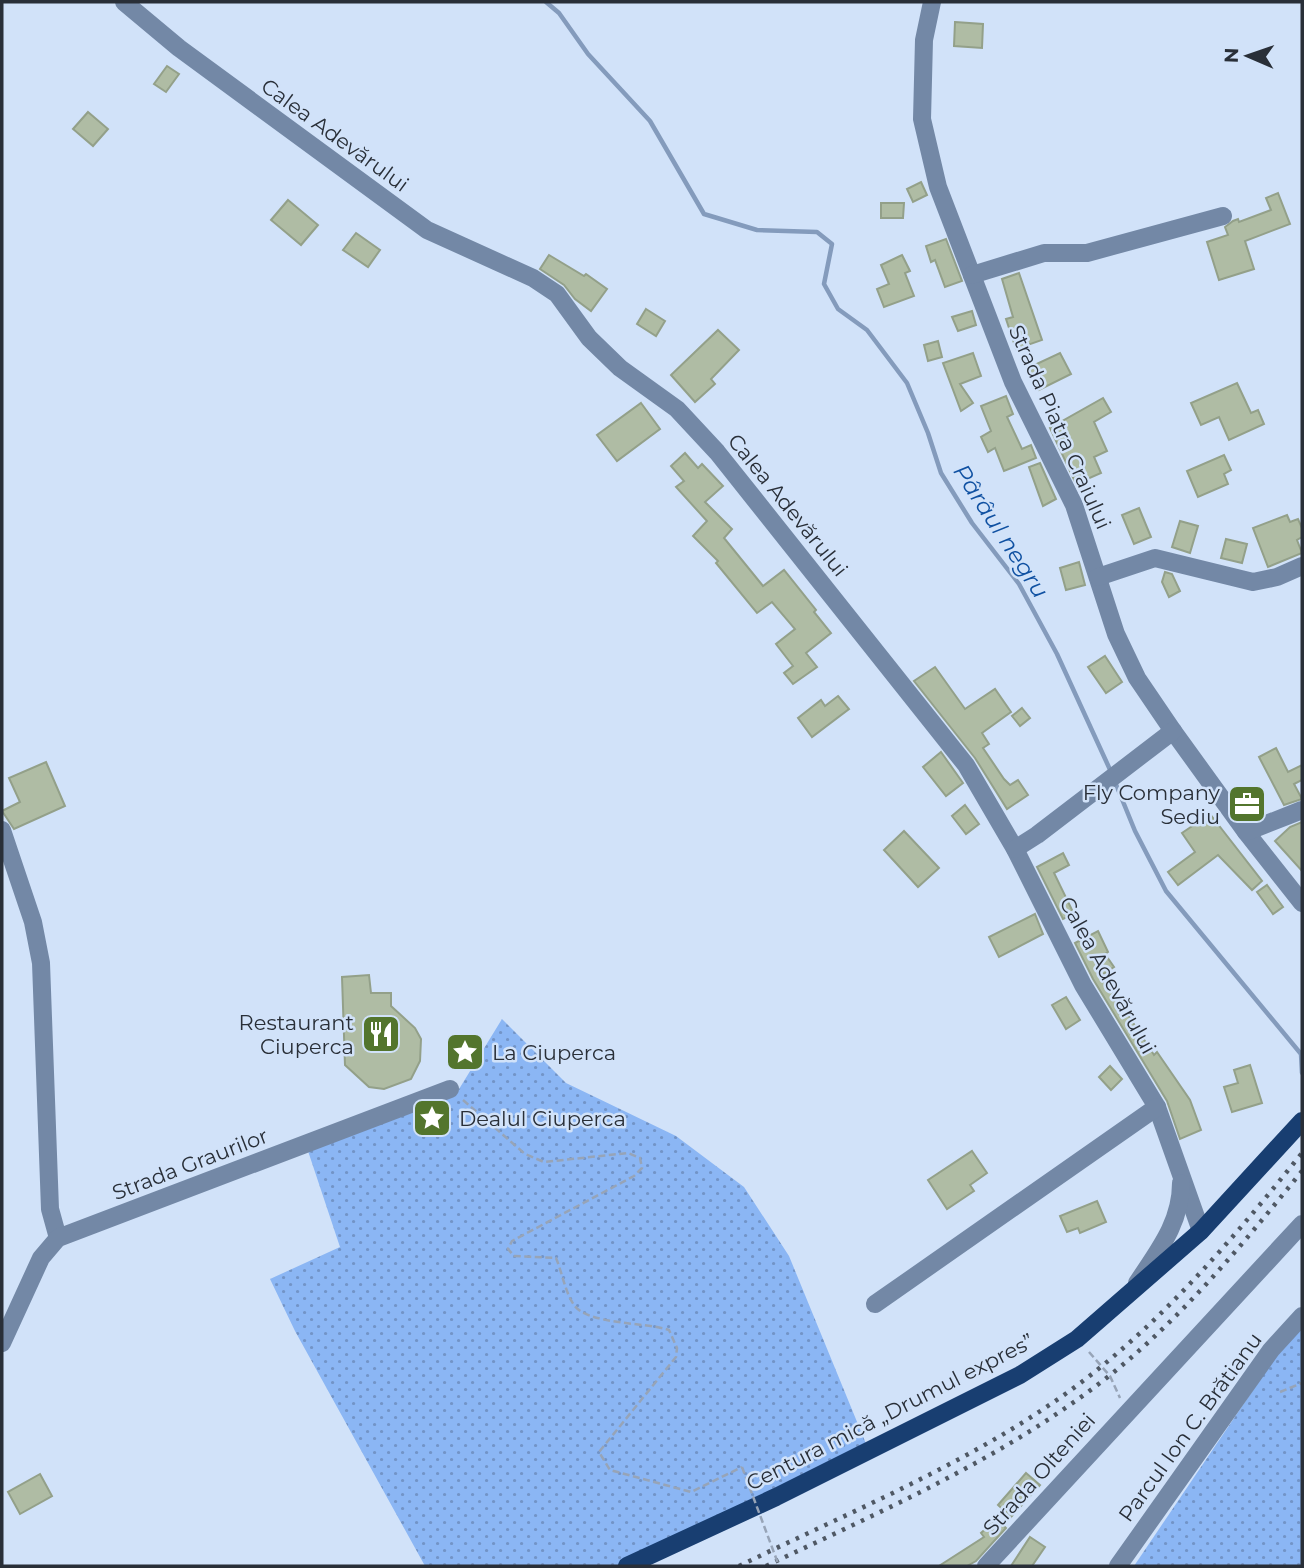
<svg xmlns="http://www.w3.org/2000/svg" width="1304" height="1568" viewBox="0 0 1304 1568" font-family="Montserrat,sans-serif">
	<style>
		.grass { fill: url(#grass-dots) }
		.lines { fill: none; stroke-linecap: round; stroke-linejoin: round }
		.stream { stroke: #849bbc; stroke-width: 4.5 }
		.building { fill: #afbca4; stroke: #93a089; stroke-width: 2 }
		.path { stroke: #97a4b7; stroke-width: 2.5; stroke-dasharray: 7 3.5; stroke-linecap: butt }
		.minor { stroke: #7388a6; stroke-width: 18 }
		.major { stroke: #183e71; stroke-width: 18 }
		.rail { stroke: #4f5864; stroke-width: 4.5; stroke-dasharray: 3.5 7; stroke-linecap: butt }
		.path-bridge { stroke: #97a4b7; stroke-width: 2.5; stroke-dasharray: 7 3.5; stroke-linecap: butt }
		.labels { text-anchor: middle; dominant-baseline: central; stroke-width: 5; stroke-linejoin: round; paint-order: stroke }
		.street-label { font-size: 21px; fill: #292f38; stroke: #d1e2f9 }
		.poi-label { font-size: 21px; fill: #292f38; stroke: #d1e2f9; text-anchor: end }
		.water-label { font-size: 23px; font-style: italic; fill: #1051a2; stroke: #d1e2f9 }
	</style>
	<defs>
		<pattern id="grass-dots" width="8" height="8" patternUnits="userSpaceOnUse" patternTransform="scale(1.75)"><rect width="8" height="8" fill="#8bb6f4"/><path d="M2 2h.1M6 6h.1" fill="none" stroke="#7294c7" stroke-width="1.8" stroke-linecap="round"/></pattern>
	</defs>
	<rect width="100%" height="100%" fill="#d1e2f9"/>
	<g class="grass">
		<polygon points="502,1019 566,1083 676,1136 744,1187 789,1256 869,1451 627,1566 425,1566 295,1331 270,1279 340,1247 306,1145 456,1094"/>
		<polygon points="1302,1328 1302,1566 1134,1566 1278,1353"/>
	</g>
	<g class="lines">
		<g class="stream">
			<polyline points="546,2 559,13 588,54 650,121 704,214 757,230 817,232 832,244 824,284 838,309 867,330 907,383 928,433 941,473 972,523 1019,584 1057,654 1112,774"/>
			<polyline points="1115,782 1135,831 1166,891 1301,1054 1302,1073"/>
		</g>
	</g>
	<g class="building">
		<polygon points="955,22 983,24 982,48 954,46"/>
		<polygon points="167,66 179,74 166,92 154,84"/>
		<polygon points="88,112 108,129 93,146 73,129"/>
		<polygon points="921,182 927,195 913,202 907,189"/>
		<polygon points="1278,193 1290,224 1245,241 1254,269 1219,280 1207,242 1228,235 1225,227 1233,221 1238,219 1239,222 1271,210 1266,198"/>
		<polygon points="288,200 318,225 301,245 271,220"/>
		<polygon points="881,203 904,203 903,218 881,218"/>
		<polygon points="356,233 380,250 368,267 343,250"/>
		<polygon points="946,239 962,281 945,287 935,260 931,262 926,246"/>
		<polygon points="549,255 584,276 586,274 607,289 591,311 575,299 564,285 540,269"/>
		<polygon points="902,255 910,271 905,273 914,296 884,307 877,289 889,284 881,265"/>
		<polygon points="1019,273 1042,340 1016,349 1006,319 1013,317 1002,279"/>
		<polygon points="646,309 665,321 656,336 637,324"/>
		<polygon points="972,311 976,325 958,331 952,317"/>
		<polygon points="718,330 739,350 711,379 715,384 695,402 671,375"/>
		<polygon points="938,341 942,357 928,361 924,345"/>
		<polygon points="973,353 981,376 960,384 973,403 961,411 943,363"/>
		<polygon points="1060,353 1071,374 1039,390 1028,368"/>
		<polygon points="1237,383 1251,413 1258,410 1264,424 1229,440 1219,417 1201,425 1191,403"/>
		<polygon points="1006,396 1013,414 1007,417 1022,449 1031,445 1036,458 1004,471 995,448 988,452 981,437 991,431 981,406"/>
		<polygon points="1103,398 1111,412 1094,422 1107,451 1094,457 1101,473 1076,484 1050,428"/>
		<polygon points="641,403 660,429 617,461 597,435"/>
		<polygon points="685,453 698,468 702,464 723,486 705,502 732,529 724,538 763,586 784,570 816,610 814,612 831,633 806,653 817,667 793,684 784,673 793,666 776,644 795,629 772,602 757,613 716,563 718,561 693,536 707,521 676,487 684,481 671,466"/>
		<polygon points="1224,455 1231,470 1224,474 1228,484 1198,497 1187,471"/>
		<polygon points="1040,463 1056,499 1043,506 1029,467"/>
		<polygon points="1139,508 1151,537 1134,544 1122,515"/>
		<polygon points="1287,515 1290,522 1298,519 1302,528 1302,537 1297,540 1302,553 1268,567 1253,528"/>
		<polygon points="1180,521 1198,526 1190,553 1172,547"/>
		<polygon points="1226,539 1247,544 1242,563 1221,558"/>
		<polygon points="1079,562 1085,585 1066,590 1060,568"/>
		<polygon points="1165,572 1172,574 1180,591 1169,597 1162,582"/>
		<polygon points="1105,656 1122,682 1106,693 1088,667"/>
		<polygon points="935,667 965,709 995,689 1011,712 982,733 989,744 983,748 1004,779 1010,785 1018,780 1028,795 1007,809 975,758 914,681"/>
		<polygon points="838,696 849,709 812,737 798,718 821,700 825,706"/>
		<polygon points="1022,708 1030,718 1020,726 1012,716"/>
		<polygon points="1276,748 1288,772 1302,765 1302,780 1294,784 1302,799 1284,805 1259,757"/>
		<polygon points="941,752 963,783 946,796 923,767"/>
		<polygon points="46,762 65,806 14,829 2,811 20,802 9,778"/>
		<polygon points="965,805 979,824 966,834 952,816"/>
		<polygon points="1210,814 1262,881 1252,890 1218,855 1178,885 1168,872 1195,852 1182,833"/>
		<polygon points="1302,822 1302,871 1275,841 1290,827"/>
		<polygon points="904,831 939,868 918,887 884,850"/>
		<polygon points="1063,853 1069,865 1054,873 1074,914 1063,919 1037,867"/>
		<polygon points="1267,885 1283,907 1273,914 1257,892"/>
		<polygon points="1035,914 1043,934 999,957 989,937"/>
		<polygon points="1098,931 1108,952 1105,954 1114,967 1102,975 1154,1055 1157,1052 1190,1100 1201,1130 1180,1139 1167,1101 1093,979 1075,943"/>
		<polygon points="369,975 371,993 391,993 391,1006 415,1028 421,1039 420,1061 411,1079 384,1089 369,1087 345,1065 342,977"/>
		<polygon points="1066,997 1080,1020 1066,1029 1052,1005"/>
		<polygon points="1250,1065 1262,1103 1232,1112 1224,1087 1238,1083 1234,1070"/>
		<polygon points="1110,1066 1122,1079 1111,1090 1099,1077"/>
		<polygon points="972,1151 987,1173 970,1185 974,1191 947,1209 928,1180"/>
		<polygon points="1097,1201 1106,1222 1080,1233 1078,1228 1067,1232 1060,1216"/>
		<polygon points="1026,1473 1040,1485 1011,1517 998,1505"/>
		<polygon points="40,1474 52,1496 20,1514 8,1492"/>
		<polygon points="997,1519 1006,1528 976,1561 967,1566 939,1566 984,1537 981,1533"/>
		<polygon points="1030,1537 1045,1547 1032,1566 1011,1566"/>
	</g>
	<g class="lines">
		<g class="path">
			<path d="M463 1100 525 1154 544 1162 628 1153 640 1158 642 1168 634 1176 512 1241 508 1249 514 1256 556 1258C562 1272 565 1292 574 1305 588 1325 646 1322 669 1330L677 1348 676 1357 599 1452 610 1470 691 1492 742 1467"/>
			<polyline points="1089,1352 1110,1376 1120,1398"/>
			<polyline points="1280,1392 1302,1383"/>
		</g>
		<g class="minor">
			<polyline points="124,2 179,48 427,230 533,278 557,294 589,338 620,368 677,409 717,452 966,765 1015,849 1083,985 1157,1107 1201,1231"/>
			<polyline points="932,2 924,40 922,119 938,187 1013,382 1074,505 1116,634 1137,678 1173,731 1246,832 1302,903"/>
			<polyline points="972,275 1044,253 1087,253 1223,216"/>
			<polyline points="1098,577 1155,558 1253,582 1277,577 1302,566"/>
			<polyline points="2,830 33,922 41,963 50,1209 58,1238"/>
			<polyline points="1246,832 1302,810"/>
			<polyline points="1015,849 1037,835 1173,731"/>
			<path d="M1137 1283C1158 1251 1181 1223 1181 1183"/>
			<polyline points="875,1304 1157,1107"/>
			<polyline points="2,1343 41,1258 58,1238 450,1089"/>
			<polyline points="986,1566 1302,1224"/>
			<polyline points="1118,1566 1271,1350 1302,1316"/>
		</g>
		<polyline class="major" points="627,1566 776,1497 1020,1375 1077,1339 1201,1231 1302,1121"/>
		<g class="rail">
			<path d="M739 1566C860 1507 997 1452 1102 1366 1178 1304 1241 1229 1302 1153"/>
			<path d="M766 1566C884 1510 1006 1457 1109 1376 1183 1317 1243 1244 1302 1171"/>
		</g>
		<polyline class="path-bridge" points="742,1467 779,1566"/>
	</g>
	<defs>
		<symbol id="office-square" viewBox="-11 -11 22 22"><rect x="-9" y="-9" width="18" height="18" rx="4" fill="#53752d" stroke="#d1e2f9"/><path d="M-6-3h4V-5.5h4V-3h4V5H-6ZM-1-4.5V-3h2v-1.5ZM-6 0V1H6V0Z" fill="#fff"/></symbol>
		<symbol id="restaurant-square" viewBox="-11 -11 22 22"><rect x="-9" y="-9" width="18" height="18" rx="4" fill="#53752d" stroke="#d1e2f9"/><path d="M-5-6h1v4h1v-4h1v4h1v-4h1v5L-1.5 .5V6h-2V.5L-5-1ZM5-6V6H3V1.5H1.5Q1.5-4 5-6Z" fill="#fff"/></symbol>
		<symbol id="sight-square" viewBox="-11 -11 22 22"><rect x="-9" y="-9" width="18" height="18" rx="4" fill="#53752d" stroke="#d1e2f9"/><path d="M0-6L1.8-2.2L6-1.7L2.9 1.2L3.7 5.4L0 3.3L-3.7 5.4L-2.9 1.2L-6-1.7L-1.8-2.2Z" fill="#fff"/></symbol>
	</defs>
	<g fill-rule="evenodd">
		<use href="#office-square" x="1225" y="782" width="44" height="44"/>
		<use href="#restaurant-square" x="359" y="1012" width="44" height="44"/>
		<use href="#sight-square" x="443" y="1030" width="44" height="44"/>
		<use href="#sight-square" x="410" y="1096" width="44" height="44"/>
	</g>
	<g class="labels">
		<g class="street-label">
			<text transform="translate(335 135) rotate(36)">Calea Adevărului</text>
			<text transform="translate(1060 427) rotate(66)">Strada Piatra Craiului</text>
			<text transform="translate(788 505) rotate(51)">Calea Adevărului</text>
			<text transform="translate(1108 975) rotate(61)">Calea Adevărului</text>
			<text transform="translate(190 1164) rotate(-21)">Strada Graurilor</text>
			<text transform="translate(890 1412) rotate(-27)">Centura mică „Drumul expres”</text>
			<text transform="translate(1190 1427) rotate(-54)">Parcul Ion C. Brătianu</text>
			<text transform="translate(1039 1474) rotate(-48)">Strada Olteniei</text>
		</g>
		<g class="poi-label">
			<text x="1220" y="792">Fly Company<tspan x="1220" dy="24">Sediu</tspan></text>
			<text x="354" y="1022">Restaurant<tspan x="354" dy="24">Ciuperca</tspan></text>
			<text x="492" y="1052" text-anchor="start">La Ciuperca</text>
			<text x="459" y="1118" text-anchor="start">Dealul Ciuperca</text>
		</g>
		<g class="water-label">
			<text transform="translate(1001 531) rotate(57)">Pârâul negru</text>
		</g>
	</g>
	<rect width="1304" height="1568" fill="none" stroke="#292f38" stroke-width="7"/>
	<g transform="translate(1248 56) rotate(272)" stroke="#d1e2f9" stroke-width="5" paint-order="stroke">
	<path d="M0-5L12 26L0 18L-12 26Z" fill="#292f38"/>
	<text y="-10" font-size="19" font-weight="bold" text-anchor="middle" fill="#292f38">N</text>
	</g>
</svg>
